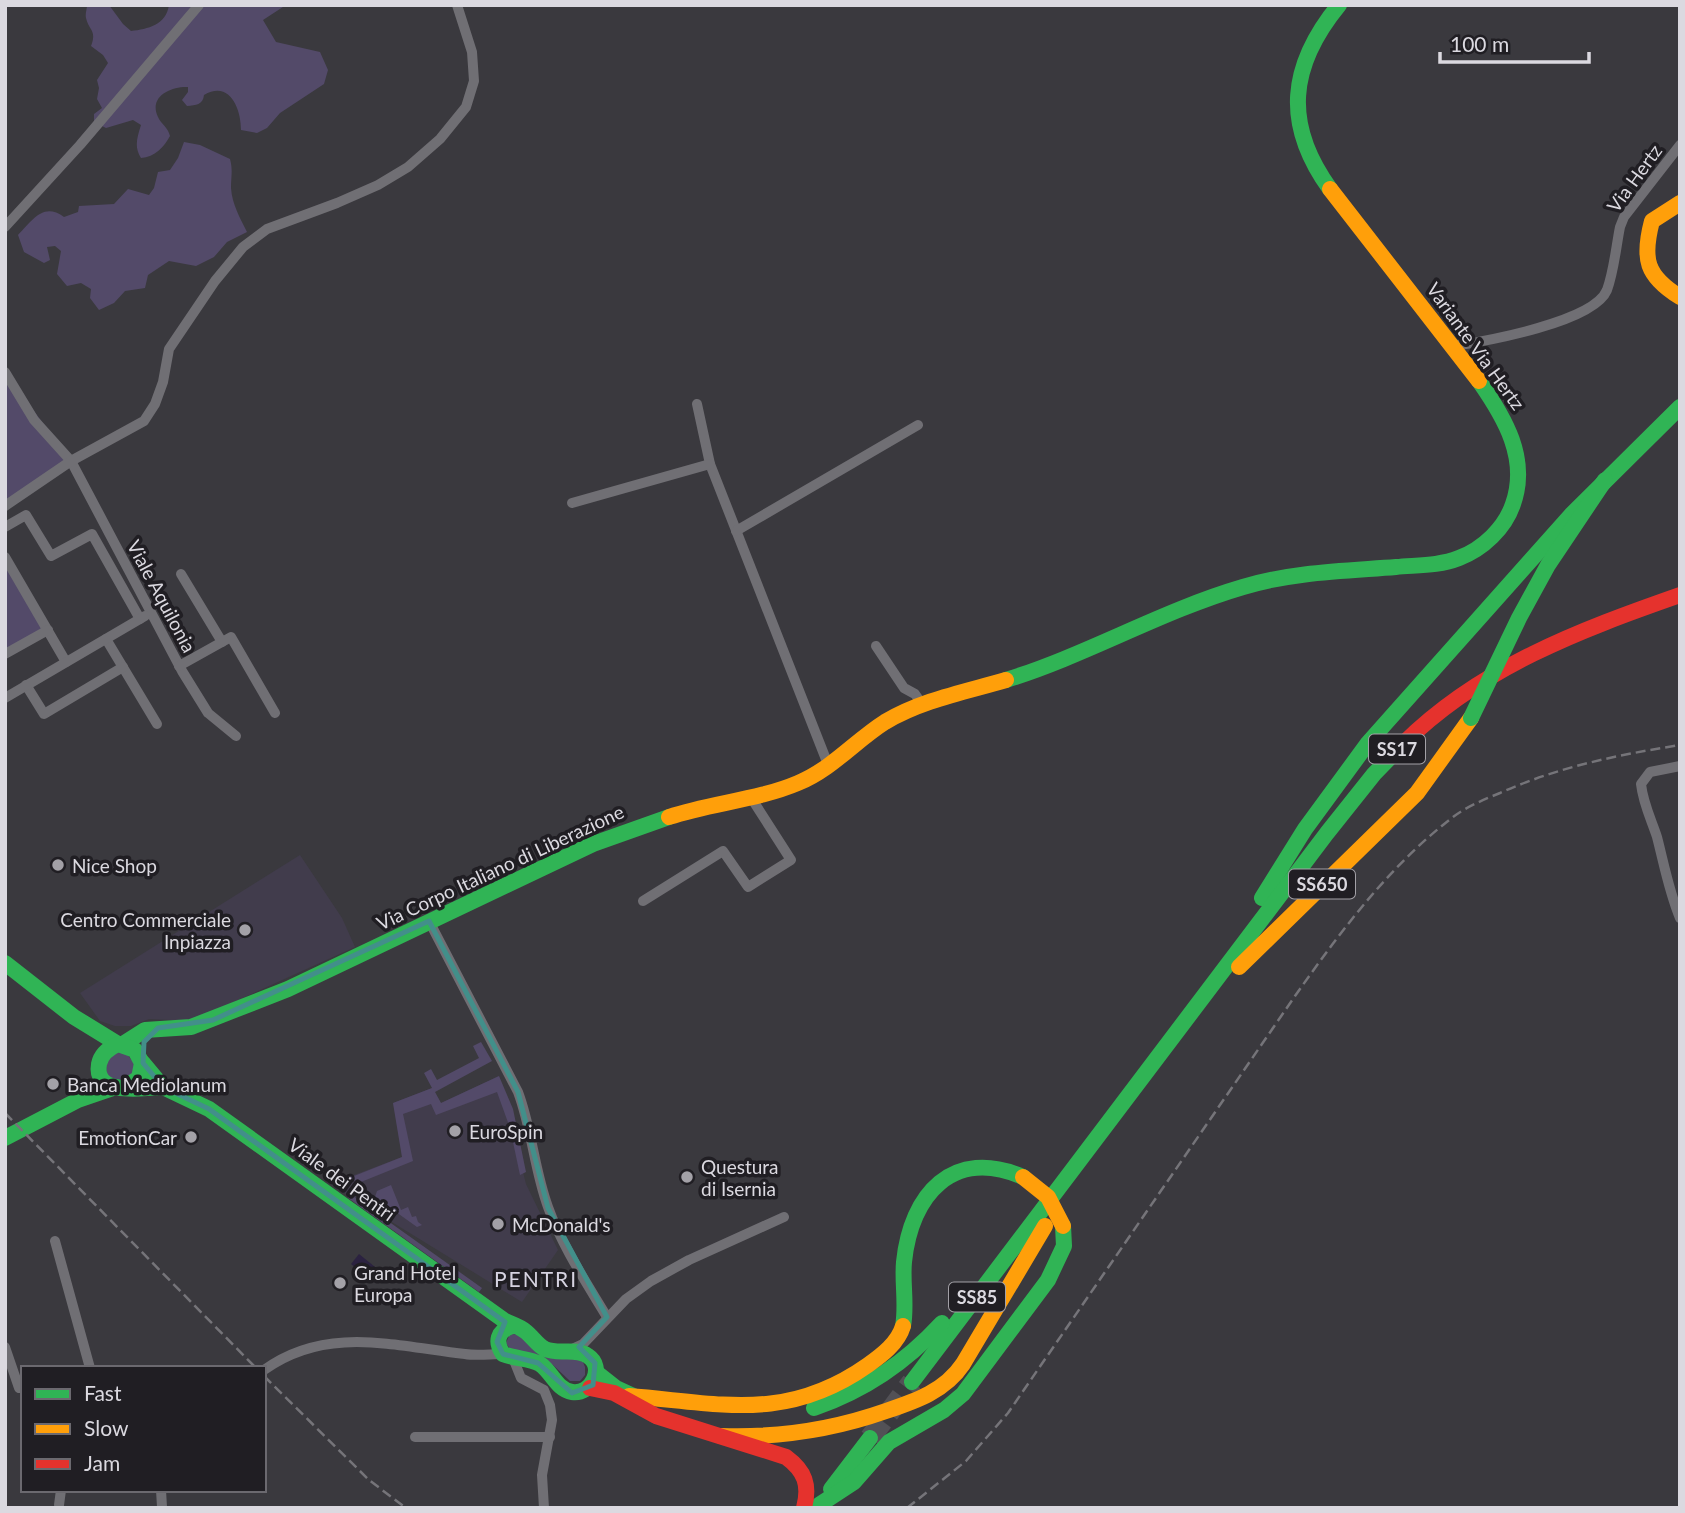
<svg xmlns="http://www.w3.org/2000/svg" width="1685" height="1513" viewBox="0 0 1685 1513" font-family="Lato,sans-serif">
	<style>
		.built { fill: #413c4c }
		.green { fill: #534a69 }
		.water { fill: #2b2240 }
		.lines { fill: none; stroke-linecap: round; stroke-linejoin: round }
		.highway-tunnel { stroke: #525156; stroke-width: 21; stroke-dasharray: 21 10; stroke-linecap: butt }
		.street { stroke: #706f74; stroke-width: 10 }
		.fast { stroke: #30b455; stroke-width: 16 }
		.slow { stroke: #ff9f0a; stroke-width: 16 }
		.jam { stroke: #e5322d; stroke-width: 16 }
		.rail { stroke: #757479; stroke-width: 2.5; stroke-dasharray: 10 5; stroke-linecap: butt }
		.fast-bridge { stroke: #30b455; stroke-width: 16 }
		.slow-bridge { stroke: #ff9f0a; stroke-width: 16 }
		.marked { fill: none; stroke: #428f8a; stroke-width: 5; stroke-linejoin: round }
		.poi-dot { fill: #a3a1a7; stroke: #201e23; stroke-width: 2.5 }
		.labels { text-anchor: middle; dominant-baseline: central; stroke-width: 7; stroke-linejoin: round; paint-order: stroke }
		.shield { fill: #201e23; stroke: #a3a1a7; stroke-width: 2 }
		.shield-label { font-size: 18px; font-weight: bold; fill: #dbd9e0 }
		.street-label { font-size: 19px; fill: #dbd9e0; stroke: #201e23 }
		.poi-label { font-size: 19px; fill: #dbd9e0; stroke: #201e23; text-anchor: start }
		.neighbourhood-label { font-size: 21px; letter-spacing: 2px; fill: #d6d3e1; stroke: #201e23 }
	</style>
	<rect width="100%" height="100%" fill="#3a393e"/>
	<g class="built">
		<polygon points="300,855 342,918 355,947 192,1021 149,1019 131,1026 115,1026 100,1021 80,993"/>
		<polygon points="499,1076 526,1184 558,1250 522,1302 330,1184 402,1157 393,1103 432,1088 441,1103"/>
	</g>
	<g class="green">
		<path d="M87 5H109L123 24 131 31C148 29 166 25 169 5H286L263 20 276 42 320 52 328 70 324 84 280 113 267 128 257 133 241 130C241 109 230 80 204 95 203 105 196 105 187 106L182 100 188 92V87C172 86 148 96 158 117 161 124 168 127 170 136 164 147 155 157 141 158 134 147 137 138 141 125L133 120 106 128 94 122V114L102 108 97 99 99 88 97 80 108 63 103 55 91 46C97 30 89 31 86 18 85 14 87 9 87 5Z"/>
		<path d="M184 142 200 145 230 159C233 170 231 177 231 188 232 204 240 218 247 232L227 242 214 257 196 266 169 261 148 275 145 288 125 291 114 303 99 310 90 298 91 289 81 283 67 286 57 274 61 251 55 246 47 247 50 260 44 263 24 252 18 235C33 220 43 202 64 217L78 212 79 206 114 204 128 189 149 195 154 188 158 172 170 170 178 158Z"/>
		<polygon points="5,372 71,461 5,506"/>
		<polygon points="5,557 48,630 5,654"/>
		<polygon points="481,1042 492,1061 435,1092 441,1103 499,1076 513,1109 526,1172 520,1175 510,1128 497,1092 436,1115 431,1104 403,1114 413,1161 361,1182 351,1180 349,1178 402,1157 393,1103 432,1088 424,1073 431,1069 437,1080 479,1058 473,1046"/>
		<polygon points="123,1049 138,1068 123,1083 107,1076 105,1059"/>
		<polygon points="391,1185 401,1210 408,1207 412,1217 416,1216 418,1222 422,1225 417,1227 375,1197 377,1191"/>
		<polygon points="350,1194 482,1288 479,1292 348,1198"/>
		<polygon points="513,1334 519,1335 556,1359 576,1359 583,1362 585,1367 585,1375 580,1381 570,1381 553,1365 512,1352 506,1343 509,1336"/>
	</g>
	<polygon class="water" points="359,1254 380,1271 372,1281 351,1264"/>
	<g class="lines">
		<polyline class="highway-tunnel" points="870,1438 912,1382"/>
		<g class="street">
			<polyline points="5,227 80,145 199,5"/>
			<path d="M1454 346C1486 341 1594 322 1607 290 1614 271 1616 247 1620 227L1624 217 1680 145"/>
			<polyline points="5,372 34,420 71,461 182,671 208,713 236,736"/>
			<polyline points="697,404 710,464 829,767"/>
			<polyline points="572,503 710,464"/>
			<polyline points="5,506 71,461 144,421 155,404 163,382 169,349 215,281 243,247 267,229 337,203 378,185 408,167 440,139 466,107 474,81 472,52 457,5"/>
			<polyline points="5,527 26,515 51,556 92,534 140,619"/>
			<polyline points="736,531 918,425"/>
			<polyline points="5,557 66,662"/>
			<polyline points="181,574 222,642"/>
			<polyline points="106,639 157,724"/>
			<polyline points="876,646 904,688 915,694 922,704"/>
			<polyline points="5,654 48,630"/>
			<polyline points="179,666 231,637 275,713"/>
			<polyline points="26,685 44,714 123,667"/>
			<polyline points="5,698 145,616"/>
			<path d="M1680 766 1650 772 1641 784C1643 803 1651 819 1657 837 1664 864 1669 892 1680 918"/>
			<polyline points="643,901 723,851 748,887 791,860 750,796"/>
			<path d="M429 921 518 1092C532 1129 534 1169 548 1207 562 1246 586 1282 607 1317"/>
			<polyline points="55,1241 90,1368"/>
			<polyline points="5,1347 19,1388"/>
			<polyline points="572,1349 583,1344 626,1299 651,1281 689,1260 784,1217"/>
			<polyline points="513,1358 521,1378 544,1390 550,1405 552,1420 542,1475 544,1508"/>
			<path d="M264 1370C326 1325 395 1346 465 1354 477 1356 490 1354 503 1354"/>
			<polyline points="415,1437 550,1437"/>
			<polyline points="161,1490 162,1507"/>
			<polyline points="59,1505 61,1490"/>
		</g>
		<g class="fast">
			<path d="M1330 189C1283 124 1289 66 1339 5"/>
			<path d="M1006 680C1087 655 1161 611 1243 587 1292 572 1345 571 1396 567 1417 565 1439 566 1459 558 1483 549 1505 528 1513 504 1529 459 1505 418 1479 381"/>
			<polyline points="1262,898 1305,829 1368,743 1571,515 1680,407"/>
			<polyline points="5,963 74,1017 118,1044"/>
			<polyline points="123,1044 145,1030 191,1027 288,989 593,844 669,817"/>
			<path d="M143 1063 163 1087 209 1109 505 1321C511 1324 519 1326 525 1331 532 1336 537 1345 545 1349 559 1355 575 1347 588 1356 605 1367 592 1395 572 1392 557 1390 552 1372 540 1364 529 1358 515 1359 503 1354 495 1342 497 1331 512 1326"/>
			<path d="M124 1088 139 1078 142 1063 135 1050 118 1044C109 1048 101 1054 99 1064 93 1097 145 1088 163 1087"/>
			<polyline points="5,1138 78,1100 116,1087"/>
			<path d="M903 1326C907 1305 902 1283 904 1262 911 1194 953 1147 1023 1177"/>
			<polyline points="597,1373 616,1388 642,1400"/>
			<polyline points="912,1382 1327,833 1374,774 1404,743"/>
			<path d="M814 1408C865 1390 905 1363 942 1323"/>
			<polyline points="831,1489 870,1438"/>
			<polyline points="819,1505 854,1482 889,1442 944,1410 963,1394 1048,1280 1064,1246 1063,1226"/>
		</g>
		<g class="slow">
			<polyline points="1330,189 1479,381"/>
			<path d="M1680 203 1652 221C1642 259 1646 276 1680 297"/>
			<path d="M669 817C711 803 758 800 798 783 832 769 855 741 885 722 922 700 965 692 1006 680"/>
			<polyline points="1239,967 1417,793 1471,718"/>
			<path d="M629 1396C720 1403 786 1423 868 1365 882 1355 898 1343 903 1326"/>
			<path d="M721 1436C779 1438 832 1430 886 1411 916 1401 945 1391 963 1364L1045 1226"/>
		</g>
		<g class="jam">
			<path d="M1404 743C1481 667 1580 630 1680 595"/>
			<path d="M590 1388 614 1393 656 1416 786 1457C805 1471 810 1485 804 1508"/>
		</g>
		<g class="rail">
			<polyline points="5,1113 256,1368"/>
			<polyline points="264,1376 369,1480 406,1508"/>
			<path d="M907 1508 966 1461 1008 1413 1295 996C1341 931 1389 866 1453 817 1466 807 1485 799 1500 793 1558 767 1617 755 1680 745"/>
		</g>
		<polyline class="fast-bridge" points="1471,718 1519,618 1548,565 1605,480"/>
		<polyline class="slow-bridge" points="1023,1177 1048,1197 1063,1226"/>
	</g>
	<path class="marked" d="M429 921 518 1092 548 1208 607 1317 579 1347 595 1363 593 1385 572 1393 538 1363 503 1354 497 1342 505 1322 209 1109 163 1087 143 1063 144 1042 158 1028 213 1020Z"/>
	<g class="poi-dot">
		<circle cx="58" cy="865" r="7"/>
		<circle cx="245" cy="930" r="7"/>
		<circle cx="53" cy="1084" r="7"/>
		<circle cx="455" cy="1131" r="7"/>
		<circle cx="191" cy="1137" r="7"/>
		<circle cx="687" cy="1177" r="7"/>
		<circle cx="498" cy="1224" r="7"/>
		<circle cx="340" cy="1283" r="7"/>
	</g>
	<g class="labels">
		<g class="shield">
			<rect x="1369" y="734.5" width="56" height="29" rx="5"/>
			<rect x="1289" y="869.5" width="66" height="29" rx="5"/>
			<rect x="949" y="1282.5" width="56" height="29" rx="5"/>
		</g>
		<g class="shield-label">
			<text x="1397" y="749">SS17</text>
			<text x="1322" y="884">SS650</text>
			<text x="977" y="1297">SS85</text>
		</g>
		<g class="street-label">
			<text transform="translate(1634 178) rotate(-54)">Via Hertz</text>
			<text transform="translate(1476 346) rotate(54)">Variante Via Hertz</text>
			<text transform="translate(162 596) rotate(62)">Viale Aquilonia</text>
			<text transform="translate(500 867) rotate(-25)">Via Corpo Italiano di Liberazione</text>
			<text transform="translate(342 1179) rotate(36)">Viale dei Pentri</text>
		</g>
		<g class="poi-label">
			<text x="72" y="865">Nice Shop</text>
			<text x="231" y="919" text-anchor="end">Centro Commerciale<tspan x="231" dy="22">Inpiazza</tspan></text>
			<text x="67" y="1084">Banca Mediolanum</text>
			<text x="469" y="1131">EuroSpin</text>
			<text x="177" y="1137" text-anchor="end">EmotionCar</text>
			<text x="701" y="1166">Questura<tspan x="701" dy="22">di Isernia</tspan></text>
			<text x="512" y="1224">McDonald's</text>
			<text x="354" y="1272">Grand Hotel<tspan x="354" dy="22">Europa</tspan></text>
		</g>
		<g class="neighbourhood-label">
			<text x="536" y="1278">PENTRI</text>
		</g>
	</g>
	<rect width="1685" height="1513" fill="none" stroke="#dbd9e0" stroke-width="14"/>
	<rect x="21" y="1366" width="245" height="126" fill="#201e23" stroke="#6b696f" stroke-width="2"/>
	<rect x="35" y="1389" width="35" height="10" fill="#30b455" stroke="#6b696f" stroke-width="2"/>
	<text x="84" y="1401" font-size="21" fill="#dbd9e0">Fast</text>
	<rect x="35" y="1424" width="35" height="10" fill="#ff9f0a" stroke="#6b696f" stroke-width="2"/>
	<text x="84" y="1436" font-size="21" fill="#dbd9e0">Slow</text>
	<rect x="35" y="1459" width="35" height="10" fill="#e5322d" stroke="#6b696f" stroke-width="2"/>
	<text x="84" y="1471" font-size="21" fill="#dbd9e0">Jam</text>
	<path d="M1440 52v10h149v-10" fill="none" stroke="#dbd9e0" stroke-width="3.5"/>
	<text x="1450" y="52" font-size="21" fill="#dbd9e0" stroke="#201e23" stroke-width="5" paint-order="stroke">100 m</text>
</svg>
